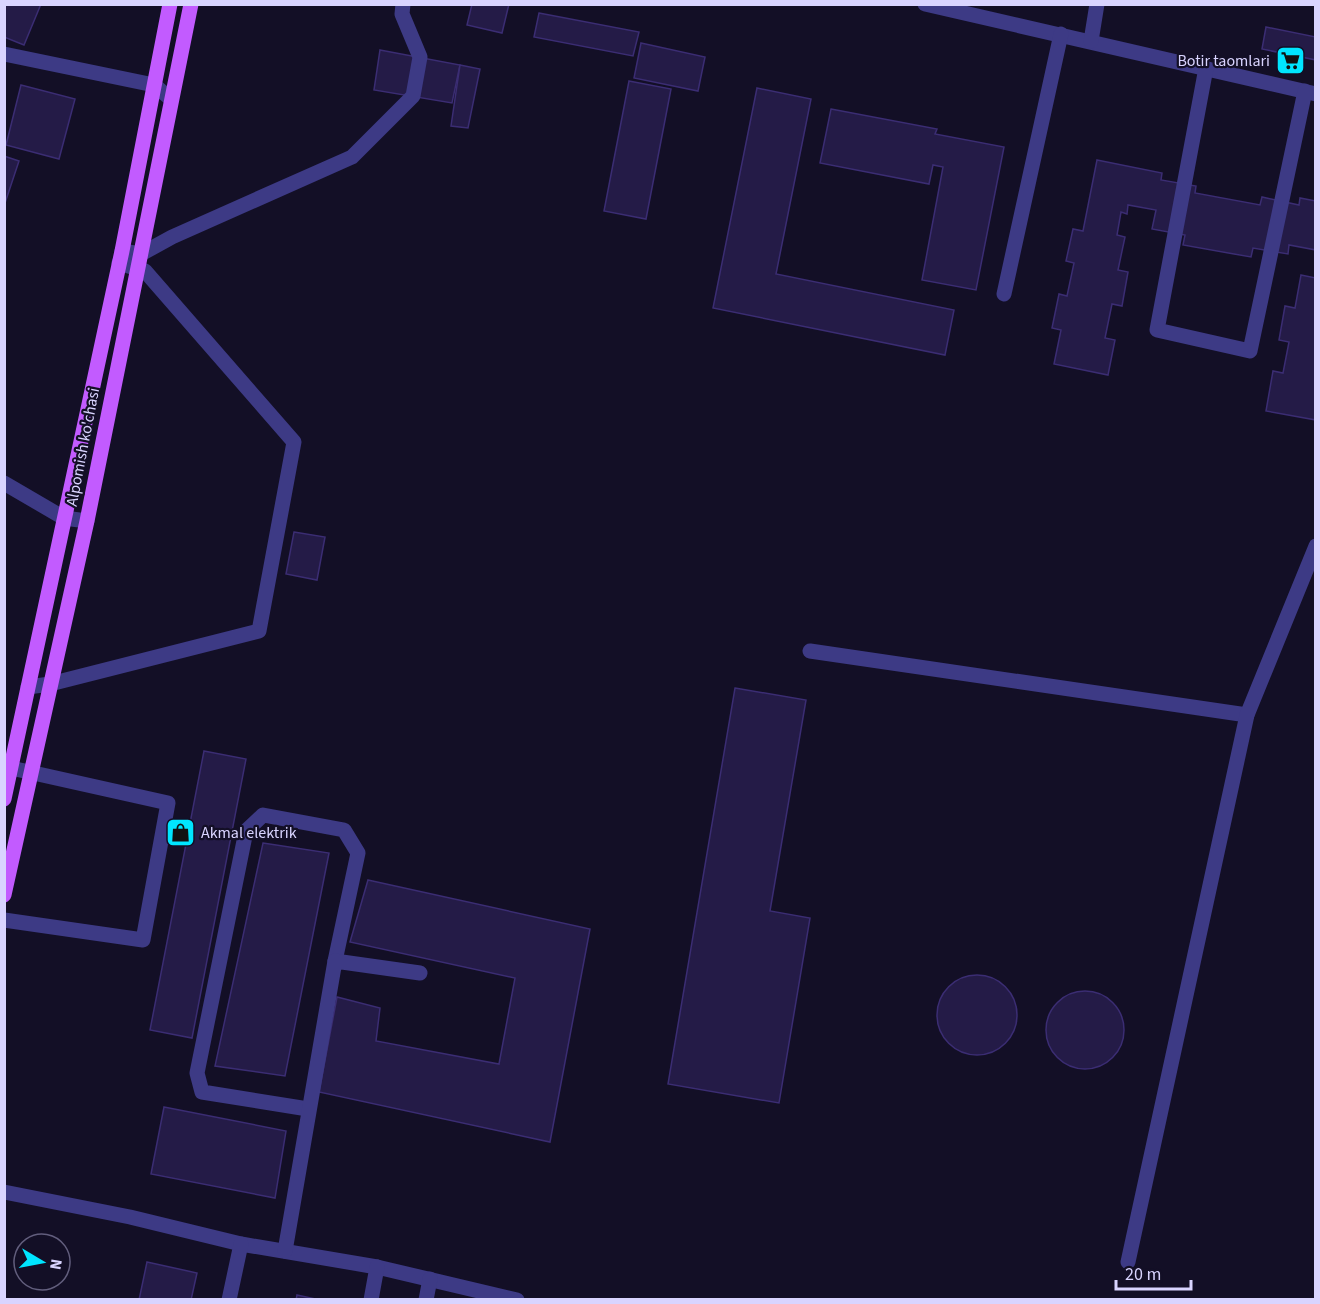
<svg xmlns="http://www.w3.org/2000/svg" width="1320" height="1304" viewBox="0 0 1320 1304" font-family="'Source Sans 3',sans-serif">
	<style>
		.building { fill: #241b47; stroke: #3b2d73; stroke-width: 1.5 }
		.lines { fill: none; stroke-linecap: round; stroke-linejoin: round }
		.minor { stroke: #3d3a85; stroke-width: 15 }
		.major { stroke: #c25bff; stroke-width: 15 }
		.labels { text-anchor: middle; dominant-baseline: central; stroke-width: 4.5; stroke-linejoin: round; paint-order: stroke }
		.poi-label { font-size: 16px; fill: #d9d4ff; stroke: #130f26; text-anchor: end }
		.street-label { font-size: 16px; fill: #d9d4ff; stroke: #130f26 }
	</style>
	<rect width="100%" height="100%" fill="#130f26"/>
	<g class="building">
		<polygon points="4,4 41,4 24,45 4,37"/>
		<polygon points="472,4 509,4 502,33 467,25"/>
		<polygon points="539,13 639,32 633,56 534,37"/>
		<polygon points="1266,27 1316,37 1316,60 1262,49"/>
		<polygon points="641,43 705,57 698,91 634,78"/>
		<polygon points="380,50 460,65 452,103 374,90"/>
		<polygon points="460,65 480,69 468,128 451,126"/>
		<polygon points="629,81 671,89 646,219 604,211"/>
		<polygon points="21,85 75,99 59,159 6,145"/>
		<polygon points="757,88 811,99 776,274 954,310 945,355 713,308"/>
		<polygon points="831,109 937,129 935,134 1004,147 976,290 922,280 943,167 933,165 929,184 820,163"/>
		<polygon points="4,156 19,161 4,206"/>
		<polygon points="1097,160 1162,173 1161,180 1196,186 1195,193 1260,205 1262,197 1299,205 1300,198 1316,201 1316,250 1289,245 1288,254 1253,248 1251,257 1183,245 1185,235 1152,229 1156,210 1128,205 1127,214 1121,212 1117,235 1125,237 1118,270 1128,272 1122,306 1112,304 1105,338 1115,340 1108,375 1054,364 1061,330 1052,328 1059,294 1067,296 1074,263 1066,261 1073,229 1083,231"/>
		<polygon points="1301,275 1316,278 1316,420 1266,411 1273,371 1283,373 1289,342 1279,340 1285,306 1295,308"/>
		<polygon points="294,532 325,537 317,580 286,574"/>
		<polygon points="735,688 806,700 770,911 810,918 779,1103 668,1084"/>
		<polygon points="204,751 246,759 192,1038 150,1030"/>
		<polygon points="263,843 329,853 285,1076 215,1066"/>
		<polygon points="368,880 590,929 550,1142 319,1092 337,997 380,1008 376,1041 499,1064 515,978 350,942"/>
		<circle cx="977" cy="1015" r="40"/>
		<circle cx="1085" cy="1030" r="39"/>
		<polygon points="164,1107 286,1131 275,1198 151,1174"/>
		<polygon points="147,1262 197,1273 191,1300 139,1300"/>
		<polygon points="297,1295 320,1300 296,1300"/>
	</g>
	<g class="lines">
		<g class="minor">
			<polyline points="925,4 1316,94"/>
			<polyline points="1091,41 1097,4"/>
			<polyline points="4,54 154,85 171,99"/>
			<polyline points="1206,68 1157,330 1250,351 1305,91"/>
			<polyline points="122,251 141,254 172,237 352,157 413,96 420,57 402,14 403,4"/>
			<polyline points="1004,294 1061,34"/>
			<polyline points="4,483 64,518 87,521"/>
			<polyline points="810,651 1247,715"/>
			<polyline points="28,687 50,684 259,631 294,442 145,271 119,263"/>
			<polyline points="4,920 143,940 168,803 11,768"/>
			<polyline points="308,1109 202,1092 197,1073 246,831 263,815 344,830 358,853 335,961"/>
			<polyline points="4,1192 130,1217 241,1244 377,1267 517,1300"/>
			<polyline points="285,1251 335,961 420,973"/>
			<polyline points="1128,1262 1247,715 1316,546"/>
			<polyline points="229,1300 241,1244"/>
			<polyline points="371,1300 377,1267"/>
			<polyline points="426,1300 430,1279"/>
		</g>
		<g class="major">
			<polyline points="4,799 122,251 170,4"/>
			<polyline points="4,895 87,521 191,4"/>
		</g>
	</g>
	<defs>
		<symbol id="supermarket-square" viewBox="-11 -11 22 22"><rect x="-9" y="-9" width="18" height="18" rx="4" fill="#00e5ff" stroke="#130f26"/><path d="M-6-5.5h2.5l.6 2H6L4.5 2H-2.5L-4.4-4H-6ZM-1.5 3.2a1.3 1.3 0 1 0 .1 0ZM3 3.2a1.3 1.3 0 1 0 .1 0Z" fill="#111"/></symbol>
		<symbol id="shop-square" viewBox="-11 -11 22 22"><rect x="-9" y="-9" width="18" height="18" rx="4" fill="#00e5ff" stroke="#130f26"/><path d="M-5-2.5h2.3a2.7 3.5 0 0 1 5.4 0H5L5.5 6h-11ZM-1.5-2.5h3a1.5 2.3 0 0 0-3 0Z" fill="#111"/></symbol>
	</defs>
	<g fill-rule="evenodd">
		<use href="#supermarket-square" x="1274" y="44" width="33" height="33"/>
		<use href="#shop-square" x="164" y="816" width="33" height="33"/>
	</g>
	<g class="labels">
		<g class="poi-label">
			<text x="1270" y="61">Botir taomlari</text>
			<text x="201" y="833" text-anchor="start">Akmal elektrik</text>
		</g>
		<g class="street-label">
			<text transform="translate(83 447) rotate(-79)">Alpomish ko'chasi</text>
		</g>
	</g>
	<rect width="1320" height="1304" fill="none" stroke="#d9d4ff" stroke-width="12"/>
	<g transform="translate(42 1262) rotate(100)"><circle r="28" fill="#130f26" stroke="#625e7d" stroke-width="1.5"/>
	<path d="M0-4.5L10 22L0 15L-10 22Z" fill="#00e5ff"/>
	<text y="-9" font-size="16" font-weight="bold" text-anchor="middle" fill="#d9d4ff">N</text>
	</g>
	<path d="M1116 1280v9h75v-9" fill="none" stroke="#d9d4ff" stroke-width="3"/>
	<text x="1125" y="1280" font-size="18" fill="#d9d4ff" stroke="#130f26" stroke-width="4.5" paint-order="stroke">20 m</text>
</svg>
